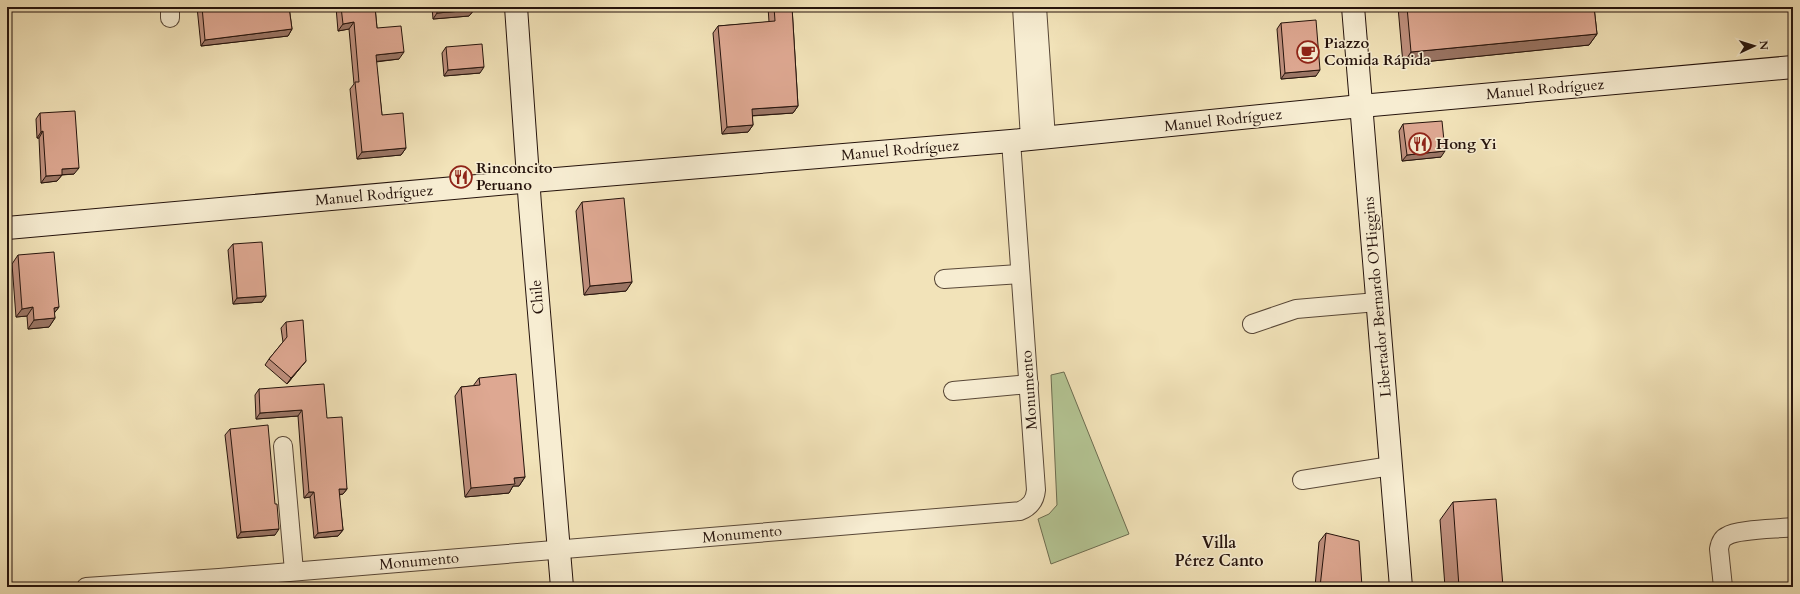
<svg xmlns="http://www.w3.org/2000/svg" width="1800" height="594" font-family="Cardo,serif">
  <rect width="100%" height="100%" fill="#f2e3b9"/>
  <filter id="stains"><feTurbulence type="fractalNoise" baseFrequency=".005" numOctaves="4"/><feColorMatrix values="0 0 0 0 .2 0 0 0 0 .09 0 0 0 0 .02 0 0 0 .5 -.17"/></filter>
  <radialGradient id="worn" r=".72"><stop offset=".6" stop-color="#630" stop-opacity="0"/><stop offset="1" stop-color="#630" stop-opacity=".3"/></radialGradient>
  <path fill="#b4c594" stroke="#6c6c50" d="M1064 372 1129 534 1051 564 1038 519 1049 514 1057 505 1051 375Z"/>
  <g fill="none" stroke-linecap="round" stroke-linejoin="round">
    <g stroke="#584737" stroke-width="20">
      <g id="street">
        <path d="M170 7V18"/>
        <path d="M1022 7 1030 139"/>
        <path d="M1037 7 1046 138"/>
        <path d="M944 279 1020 274"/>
        <path d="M1252 324 1296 309 1377 302"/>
        <path d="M953 391 1029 384"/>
        <path d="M283 446 294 571"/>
        <path d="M1302 480 1391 466"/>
        <path d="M86 587 219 578 1020 511C1030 507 1035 501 1036 490L1011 141"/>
        <path d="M1723 587 1719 549C1720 543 1722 538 1727 536 1737 529 1779 529 1793 527"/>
      </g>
    </g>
    <g stroke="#25130c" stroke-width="24">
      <g id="secondary">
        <path d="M516 7 530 205 562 587"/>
        <path d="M1353 7 1401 587"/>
        <path d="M7 228 544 180 1011 141 1361 106 1793 67"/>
      </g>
    </g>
    <use href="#street" stroke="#f7edd2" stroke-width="18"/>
    <use href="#secondary" stroke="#f7edd2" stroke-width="22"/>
  </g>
  <g fill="#bf907e" stroke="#25130c">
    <path d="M197 7H289L292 29 288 36 201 46Z"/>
    <path d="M336 7H375L377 28 399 59 376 62 382 115 406 148 401 155 357 159 350 89 354 84 349 29 338 31Z"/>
    <path d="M432 7H473L474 10 469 16 433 19Z"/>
    <path d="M768 7H792L798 106 793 113 752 116 753 125 748 132 722 134 713 33 718 26 769 22Z"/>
    <path d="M1398 7H1594L1597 34 1589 45 1403 64Z"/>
    <path d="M1281 23 1316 76 1281 79 1277 29Z"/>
    <path d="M446 47 480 73 444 76 442 53Z"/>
    <path d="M40 113 74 174 62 175 57 181 41 183 39 138H37L36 119Z"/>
    <path d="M1403 124 1441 157 1402 161 1399 131Z"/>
    <path d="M582 202 632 282 626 291 584 295 576 211Z"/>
    <path d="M233 244 266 296 262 302 233 304 228 250Z"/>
    <path d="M18 255 59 307 54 313 55 318 49 327 28 329 27 316 16 317 12 264Z"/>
    <path d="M286 322 306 361 301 367 287 384 265 365 269 359 283 342 281 328Z"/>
    <path d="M479 378 525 477 519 486H513L509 493 465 497 455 396 461 387 473 386Z"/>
    <path d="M259 389 327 418 347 489 343 494 339 495 343 530 338 536 314 538 310 497 304 498 298 416 256 419 255 395Z"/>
    <path d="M230 429 275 535 237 538 225 435Z"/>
    <path d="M1453 502 1503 587H1445L1440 520Z"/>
    <path d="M1326 533 1362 587H1315L1319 542Z"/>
  </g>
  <g fill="#9b7666" stroke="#25130c">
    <path d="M474 10 469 16 433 19 437 13Z"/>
    <path d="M354 22 349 29 338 31 343 24Z"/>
    <path d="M292 29 288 36 201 46 205 40Z"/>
    <path d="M1597 34 1589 45 1403 64 1411 52Z"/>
    <path d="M404 52 399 59 371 62 376 55Z"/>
    <path d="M484 67 480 73 444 76 448 70Z"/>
    <path d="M1320 70 1316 76 1281 79 1285 73Z"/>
    <path d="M798 106 793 113 747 116 752 109Z"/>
    <path d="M753 125 748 132 722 134 727 127Z"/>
    <path d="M43 131 39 138H37L41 132Z"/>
    <path d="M406 148 401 155 357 159 362 152Z"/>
    <path d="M1445 151 1441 157 1402 161 1407 155Z"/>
    <path d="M79 168 74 174 57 175 62 169Z"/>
    <path d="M62 175 57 181 41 183 46 176Z"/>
    <path d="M632 282 626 291 584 295 590 286Z"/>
    <path d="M266 296 262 302 233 304 237 298Z"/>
    <path d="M33 307 27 316 16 317 22 309Z"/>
    <path d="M59 307 52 316 54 308Z"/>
    <path d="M55 318 49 327 28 329 34 320Z"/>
    <path d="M306 361 301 367 287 384 291 378Z"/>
    <path d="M302 410 298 416 256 419 260 413Z"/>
    <path d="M525 477 519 486H513L509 493 465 497 471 488 514 478Z"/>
    <path d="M339 489H347L343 494 335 495Z"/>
    <path d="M309 492H314L310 497 304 498Z"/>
    <path d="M279 529 275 535 237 538 241 532Z"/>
    <path d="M343 530 338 536 314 538 318 533Z"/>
  </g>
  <g fill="#dea892" stroke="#25130c">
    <path d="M202 7H289L292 29 205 40Z"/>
    <path d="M341 7H375L377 28 401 26 404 52 376 55 382 115 403 113 406 148 362 152 355 82H359L354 22 343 24Z"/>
    <path d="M437 7H473L474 10 437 13Z"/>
    <path d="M774 7H792L798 106 752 109 753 125 727 127 718 26 775 21Z"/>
    <path d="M1407 7H1594L1597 34 1411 52Z"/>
    <path d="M1316 20 1320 70 1285 73 1281 23Z"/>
    <path d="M482 44 484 67 448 70 446 47Z"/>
    <path d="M75 111 79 168 62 169V175L46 176 43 131 41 132 40 113Z"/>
    <path d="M1442 121 1445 151 1407 155 1403 124Z"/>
    <path d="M624 198 632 282 590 286 582 202Z"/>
    <path d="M262 242 266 296 237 298 233 244Z"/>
    <path d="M54 252 59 307 54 308 55 318 34 320 33 307 22 309 18 255Z"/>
    <path d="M303 320 306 361 291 378 269 359 287 337 286 322Z"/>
    <path d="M516 374 525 477 514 478 515 484 471 488 461 387 480 385 479 378Z"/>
    <path d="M324 384 327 418 342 417 347 489H339L343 530 318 533 314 492H309L302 410 260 413 259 389Z"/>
    <path d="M268 425 275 504H277L279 529 241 532 230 429Z"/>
    <path d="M1496 499 1503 587H1459L1453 502Z"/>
    <path d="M1326 533 1359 541 1362 587H1320Z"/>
  </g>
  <defs>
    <g id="cafe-ring" transform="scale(1.15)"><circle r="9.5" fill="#f7edd2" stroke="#8f2418" stroke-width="1.5"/><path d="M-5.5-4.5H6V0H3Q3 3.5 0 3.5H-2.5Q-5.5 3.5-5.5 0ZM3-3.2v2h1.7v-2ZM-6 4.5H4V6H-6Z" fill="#8f2418"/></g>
    <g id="restaurant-ring" transform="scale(1.15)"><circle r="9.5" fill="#f7edd2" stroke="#8f2418" stroke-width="1.5"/><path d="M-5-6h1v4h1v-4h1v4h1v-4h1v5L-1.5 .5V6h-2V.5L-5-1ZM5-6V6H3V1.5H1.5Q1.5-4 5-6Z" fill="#8f2418"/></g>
  </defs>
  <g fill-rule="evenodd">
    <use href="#cafe-ring" x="1308" y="52"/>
    <use href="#restaurant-ring" x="1420" y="144"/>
    <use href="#restaurant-ring" x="461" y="177"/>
  </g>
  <g text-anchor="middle" stroke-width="3" stroke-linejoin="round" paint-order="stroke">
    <g font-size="15" font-weight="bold" fill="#25130c" stroke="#f7edd2" text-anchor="start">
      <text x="1324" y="48">Piazzo<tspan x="1324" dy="17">Comida Rápida</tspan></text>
      <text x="1436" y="149">Hong Yi</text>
      <text x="476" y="173">Rinconcito<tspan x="476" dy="17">Peruano</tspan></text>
    </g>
    <g font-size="15" fill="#25130c" stroke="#f7edd2">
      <text transform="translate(1545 89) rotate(-5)" y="5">Manuel Rodríguez</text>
      <text transform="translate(1223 120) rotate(-6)" y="5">Manuel Rodríguez</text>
      <text transform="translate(900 150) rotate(-5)" y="5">Manuel Rodríguez</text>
      <text transform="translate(374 195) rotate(-5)" y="5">Manuel Rodríguez</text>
      <text transform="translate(537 297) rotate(-95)" y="5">Chile</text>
      <text transform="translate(1377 297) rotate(-95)" y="5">Libertador Bernardo O'Higgins</text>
      <text transform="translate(1029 390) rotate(-94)" y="5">Monumento</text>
      <text transform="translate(742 534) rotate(-5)" y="5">Monumento</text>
      <text transform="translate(419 561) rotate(-5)" y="5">Monumento</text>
    </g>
    <g font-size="16" font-weight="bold" fill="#25130c" stroke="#f7edd2">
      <text x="1219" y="548">Villa<tspan x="1219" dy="18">Pérez Canto</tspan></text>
    </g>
  </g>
  <rect width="1800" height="594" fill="none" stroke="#f2e3b9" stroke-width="24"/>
  <rect x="8" y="8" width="1784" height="578" fill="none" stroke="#25130c" stroke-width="2"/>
  <rect x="12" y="12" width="1776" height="570" fill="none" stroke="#25130c"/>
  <g transform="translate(1754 46) rotate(86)" stroke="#f7edd2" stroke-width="3" paint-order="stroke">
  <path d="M0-3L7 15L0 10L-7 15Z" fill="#25130c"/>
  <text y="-6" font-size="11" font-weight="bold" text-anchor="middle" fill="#25130c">N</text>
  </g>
  <rect width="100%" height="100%" filter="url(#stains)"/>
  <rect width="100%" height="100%" fill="url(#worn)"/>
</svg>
